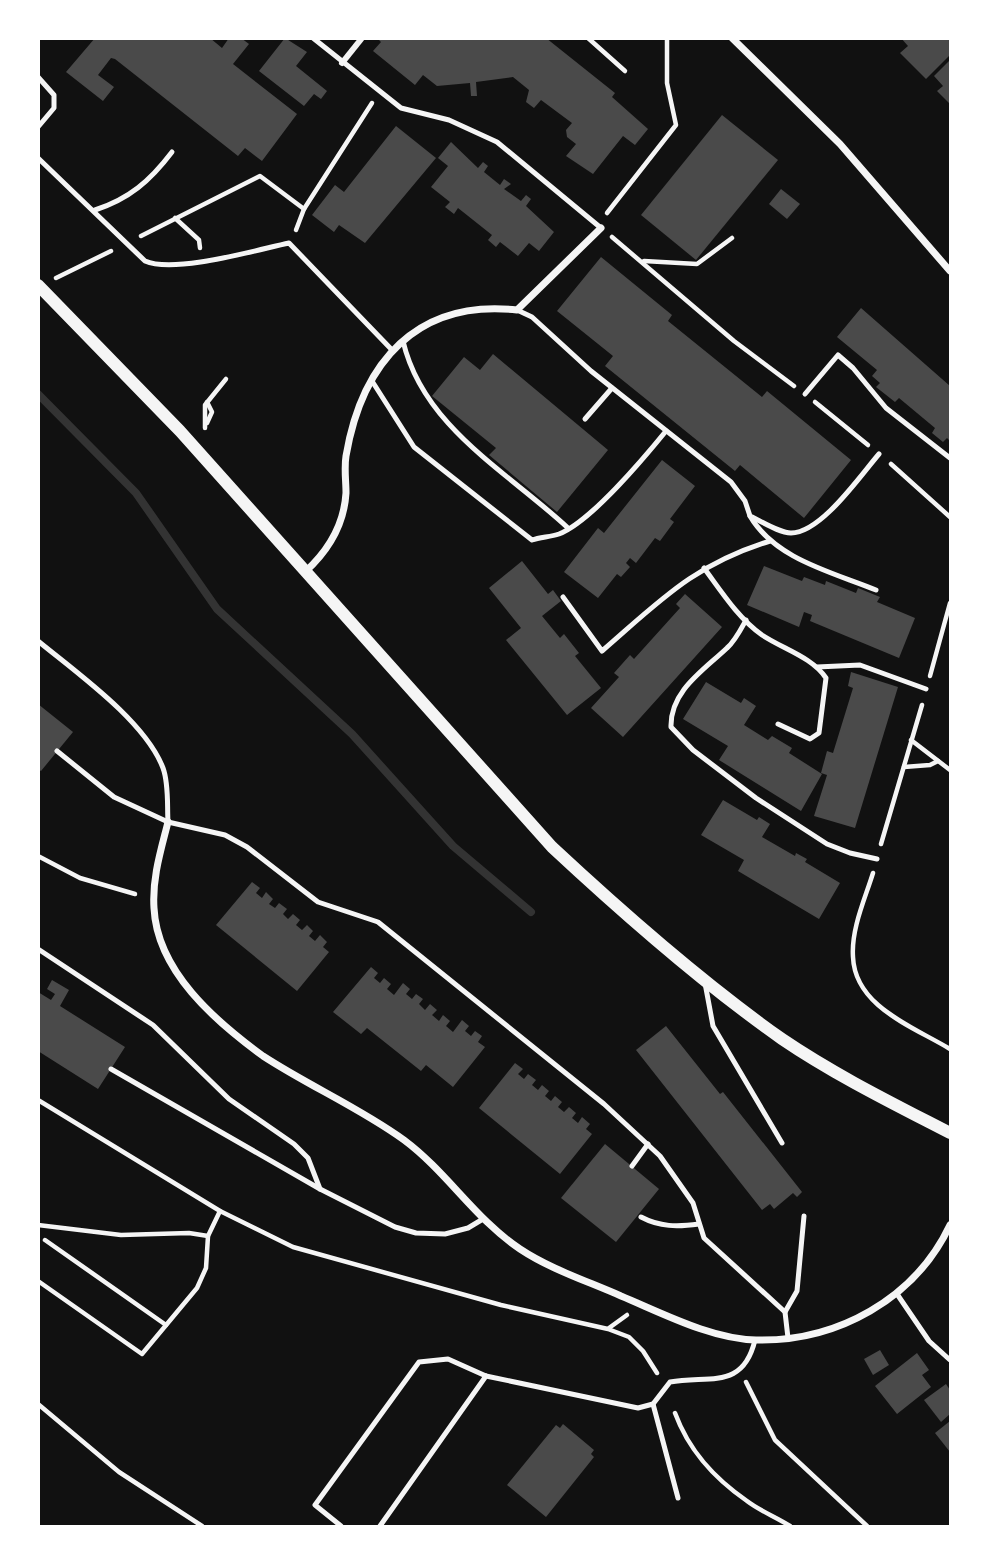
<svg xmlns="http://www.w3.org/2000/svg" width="989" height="1565" font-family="Ubuntu,sans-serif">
  <rect width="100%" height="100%" fill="#111"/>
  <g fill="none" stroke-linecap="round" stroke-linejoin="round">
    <path stroke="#333" stroke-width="8" d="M38 394 136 493 217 609 352 734 453 846 531 912"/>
  </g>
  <g fill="#4a4a4a">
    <path d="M95 38H210L222 48 229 38H241L249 44 233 64 297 114 262 161 245 148 238 156 115 59 111 58 98 75 114 87 103 101 66 72Z"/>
    <path d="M285 38 307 52 296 66 327 91 321 99 314 94 304 106 259 71Z"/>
    <path d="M377 38H546L615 93 612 97 648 129 635 145 623 136 593 174 566 156 576 144 567 137 566 130 572 123 541 100 534 108 526 102 529 90 513 77 476 82 477 96H471L470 83 437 86 423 75 415 85 373 51 381 42Z"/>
    <path d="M901 38H950V55L926 79 900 53 908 46Z"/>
    <path d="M950 60V104L937 91 943 86 934 76Z"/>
    <path d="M722 115 778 160 696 260 641 215Z"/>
    <path d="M396 126 436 158 365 243 339 225 334 232 312 215 335 185 344 192Z"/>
    <path d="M451 142 478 168 483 162 488 166 484 172 500 185 504 179 511 184 504 189 521 201 526 195 531 199 526 206 554 232 539 251 529 243 518 256 500 242 496 247 488 240 492 235 458 208 454 214 445 207 450 202 431 187 448 166 438 158Z"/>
    <path d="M781 189 800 204 787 219 769 204Z"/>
    <path d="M601 257 672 315 668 321 762 397 767 391 851 460 804 518 740 465 735 471 605 366 613 356 557 311Z"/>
    <path d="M861 308 950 386V441L947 438 943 442 932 433 935 428 899 398 895 402 876 387 880 383 872 376 877 370 837 337Z"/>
    <path d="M493 354 608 450 557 512 489 455 496 448 432 396 464 357 480 370Z"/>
    <path d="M662 460 695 486 670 519 674 522 660 541 655 538 636 563 630 558 626 563 630 567 621 577 617 574 598 598 564 572 598 528 604 533Z"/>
    <path d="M522 561 548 594 553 590 561 601 542 616 560 638 564 634 579 653 575 656 601 688 567 715 506 640 521 628 489 588Z"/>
    <path d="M764 566 802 581 804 577 825 585 826 581 856 593 858 588 880 597 877 602 915 618 899 658 810 621 812 615 804 612 799 627 747 605Z"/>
    <path d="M685 594 722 627 623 737 591 708 619 677 614 673 630 655 634 659 680 608 676 604Z"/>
    <path d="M851 672 898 687 855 828 814 816 827 775 821 773 827 751 833 753 853 688 848 686Z"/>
    <path d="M706 682 741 703 744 698 756 706 744 725 768 740 772 736 792 748 789 753 822 774 801 811 719 760 728 746 683 719Z"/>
    <path d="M38 704 73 732 41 771 38 769Z"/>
    <path d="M723 800 757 820 759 817 770 824 762 837 795 856 796 853 807 859 805 862 840 883 819 919 738 871 744 860 701 835Z"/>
    <path d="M252 882 260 888 256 893 262 898 266 892 273 899 269 904 275 908 279 903 287 909 283 914 288 919 293 914 300 920 296 925 302 930 307 925 313 931 309 936 315 941 320 935 327 942 323 947 329 952 297 991 216 925Z"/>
    <path d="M371 967 378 973 374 978 380 983 384 978 391 984 387 989 394 995 403 983 410 989 406 994 412 999 416 994 423 999 419 1004 425 1010 430 1004 437 1010 432 1015 439 1021 443 1015 450 1021 446 1026 453 1032 462 1020 469 1026 465 1031 471 1036 475 1031 482 1036 478 1042 485 1047 453 1087 426 1065 421 1071 367 1028 361 1034 333 1012Z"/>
    <path d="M52 980 69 990 60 1006 125 1047 98 1089 38 1051V992L51 1000 55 994 47 989Z"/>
    <path d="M666 1026 720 1094 723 1092 802 1192 797 1197 793 1193 774 1209 770 1204 762 1210 636 1050Z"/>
    <path d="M515 1063 523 1069 518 1074 524 1079 528 1074 536 1080 532 1085 538 1090 542 1085 549 1091 545 1096 551 1101 555 1096 562 1102 558 1107 564 1112 569 1107 576 1113 572 1118 578 1123 582 1117 590 1124 586 1129 592 1134 560 1174 479 1108Z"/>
    <path d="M605 1144 659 1189 616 1242 561 1198Z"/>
    <path d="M880 1350 889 1365 873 1375 864 1359Z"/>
    <path d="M917 1353 929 1370 922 1375 931 1387 897 1414 875 1386Z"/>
    <path d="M946 1384 950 1390V1414L941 1422 924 1400Z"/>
    <path d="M950 1421V1452L935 1433Z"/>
    <path d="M563 1424 594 1450 591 1454 594 1457 546 1517 507 1485 556 1425 560 1428Z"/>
  </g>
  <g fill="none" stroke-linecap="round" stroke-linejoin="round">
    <g stroke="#f5f5f5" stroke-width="4.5">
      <path d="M588 38 625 71"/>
      <path d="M607 213 676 125 667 83V38"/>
      <path d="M175 218 199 240 200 248"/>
      <path d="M296 230 304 209 372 103"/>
      <path d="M141 236 260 176 304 209"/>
      <path d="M612 237 734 341 794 386"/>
      <path d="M644 261 697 264 732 238"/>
      <path d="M56 278 111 251"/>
      <path d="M815 402 868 445"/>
      <path d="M207 423 212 412 207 402"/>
      <path d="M205 428V405L226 379"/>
      <path d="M891 464 950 517"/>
      <path d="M930 676 950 603"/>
      <path d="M911 740 950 770"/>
      <path d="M904 767 930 765 938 761"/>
      <path d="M881 844 922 705"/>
      <path d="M38 856 80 878 135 894"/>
      <path d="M873 873C865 899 851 929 853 957 855 1007 914 1027 950 1049"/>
      <path d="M38 1100 220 1211 293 1247 501 1305 608 1329 629 1337 643 1351 657 1373"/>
      <path d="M38 1225 121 1235 189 1233 208 1236"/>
      <path d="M45 1240 166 1325"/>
      <path d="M38 1281 142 1354 197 1288 206 1268 208 1236 220 1211"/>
      <path d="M609 1328 627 1315"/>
      <path d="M746 1382 775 1440 867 1526"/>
      <path d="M38 1404 119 1472 202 1526"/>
      <path d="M675 1413C689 1451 714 1478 747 1501 760 1511 776 1517 790 1526"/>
    </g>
    <g stroke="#f5f5f5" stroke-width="5">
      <path d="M313 38 401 108 449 120 497 142 601 228"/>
      <path d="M38 77 54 95V108L38 127"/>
      <path d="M38 158 145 261C174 274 256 250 289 243L393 351"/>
      <path d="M95 210C129 199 150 181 172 152"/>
      <path d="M517 310 532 317 591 371 731 482 745 501 750 516C761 521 779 533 791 533 821 533 860 476 879 454"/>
      <path d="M403 341C423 427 508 472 568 528"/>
      <path d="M372 381 414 447 532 540C540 537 550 537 559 534 590 522 644 458 666 431"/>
      <path d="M805 394 838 355 853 368 886 408 950 458"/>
      <path d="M585 419 612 388"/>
      <path d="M750 516C775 559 832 572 876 590"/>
      <path d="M704 568C721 591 738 618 762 635 783 649 812 657 826 678L819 733 810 739 778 724"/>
      <path d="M563 597 602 651C661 600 693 565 770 541"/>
      <path d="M746 620C741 629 735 641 727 648 704 670 670 691 671 727L693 750 756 798 827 844 850 853 877 859"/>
      <path d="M38 641C77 673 145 721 163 768 169 784 167 806 168 822"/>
      <path d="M817 667 860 665 926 689"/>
      <path d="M57 751 114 797 168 822 225 835 247 847 318 902 378 922 604 1104 660 1156 693 1203 704 1238 785 1312"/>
      <path d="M38 949 153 1025 229 1099 294 1144 308 1158 320 1189"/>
      <path d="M705 983 713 1026 782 1143"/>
      <path d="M111 1069 320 1189 395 1227 416 1233 445 1234 468 1228 483 1219"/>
      <path d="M632 1166 648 1144"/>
      <path d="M641 1217C660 1227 677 1227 699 1224"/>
      <path d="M897 1294 929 1341 950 1360"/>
      <path d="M788 1338 785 1312 797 1291 804 1216"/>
      <path d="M653 1404 678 1498"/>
      <path d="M341 1526 315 1505 419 1362 448 1359 486 1376 638 1408 653 1404 670 1382C710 1375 743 1390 755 1340"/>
      <path d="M380 1526 486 1376"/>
    </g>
    <path stroke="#f5f5f5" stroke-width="6" d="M342 63 362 38"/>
    <g stroke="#f5f5f5" stroke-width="7">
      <path d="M732 38 840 144 950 271"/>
      <path d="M305 572C328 551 344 526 346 493 346 481 344 468 346 456 362 362 417 299 517 310L601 228"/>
      <path d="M168 822C161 850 152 878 154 908 157 971 215 1021 263 1056 309 1086 360 1108 404 1140 447 1172 475 1219 520 1249 550 1269 587 1281 621 1296 662 1313 711 1339 756 1340 837 1342 915 1299 950 1225"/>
    </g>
    <path stroke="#f5f5f5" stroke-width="12" d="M38 285 180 431 552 847C625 915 701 982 782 1039 835 1075 894 1104 950 1133"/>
  </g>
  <rect width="989" height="1565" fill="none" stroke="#ffffff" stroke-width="80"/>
</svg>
